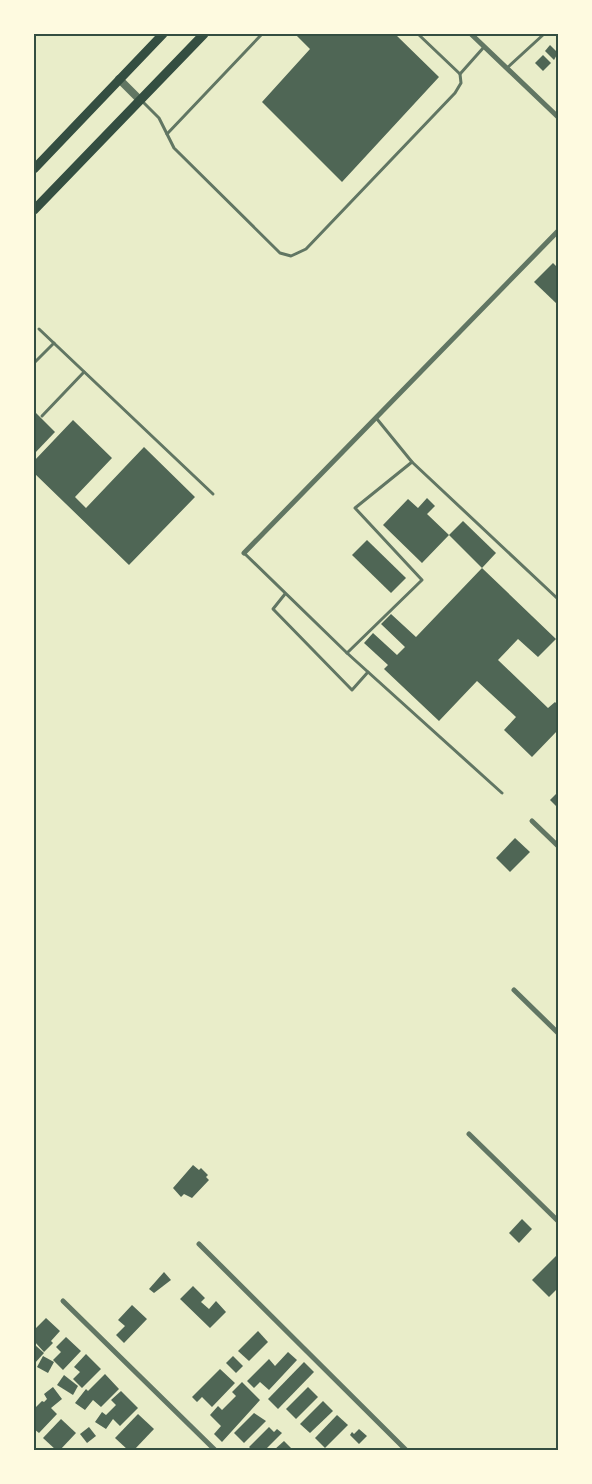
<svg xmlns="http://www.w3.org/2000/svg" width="592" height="1484" font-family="Ubuntu,sans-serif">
  <rect width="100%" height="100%" fill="#e9edc9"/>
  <g fill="#4f6655">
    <path d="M295 34H395L439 77 342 182 262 102 310 49Z"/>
    <path d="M550 45 558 53 554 60 545 51Z"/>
    <path d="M543 55 551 63 543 71 535 63Z"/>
    <path d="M553 263 558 268V305L534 282Z"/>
    <path d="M34 411 55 432 34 454Z"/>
    <path d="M73 420 112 458 75 497 86 508 144 447 195 497 129 565 34 473V461Z"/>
    <path d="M427 498 435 506 427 514 449 535 422 563 383 525 408 499 418 508Z"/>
    <path d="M463 521 496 553 482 568 449 535Z"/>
    <path d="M367 540 406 578 391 593 352 555Z"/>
    <path d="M482 568 556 639 538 657 518 639 498 660 548 708 555 702 558 705V730L532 757 504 730 516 717 477 681 439 721 384 669 388 665 364 643 373 633 397 655 405 647 381 624 391 614 416 637Z"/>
    <path d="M558 792V808L550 800Z"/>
    <path d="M515 838 530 852 510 872 496 858Z"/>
    <path d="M193 1165 199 1170 201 1168 208 1175 206 1177 209 1180 192 1198 184 1194 181 1197 173 1188Z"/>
    <path d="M522 1219 532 1229 519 1243 509 1233Z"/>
    <path d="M556 1256 558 1258V1288L549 1297 532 1280Z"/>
    <path d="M164 1272 171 1280 154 1293 149 1289Z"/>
    <path d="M193 1286 205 1298 201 1302 209 1309 216 1301 226 1312 210 1328 180 1299Z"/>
    <path d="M132 1305 147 1319 124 1343 116 1335 125 1326 118 1320Z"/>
    <path d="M46 1318 60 1331 51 1341 53 1343 44 1352 34 1341V1330Z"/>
    <path d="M258 1331 268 1342 249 1361 238 1351Z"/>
    <path d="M66 1337 81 1351 63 1370 53 1360 61 1352 56 1347Z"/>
    <path d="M35 1345 44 1353 34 1364V1346Z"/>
    <path d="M288 1352 297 1360 269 1390 260 1382 254 1388 247 1381 269 1359 275 1366Z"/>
    <path d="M86 1354 101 1369 82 1388 73 1379 80 1372 74 1367Z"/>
    <path d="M43 1356 54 1362 48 1373 37 1367Z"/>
    <path d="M233 1356 243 1366 236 1373 226 1363Z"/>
    <path d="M304 1362 314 1372 278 1409 268 1399Z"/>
    <path d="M220 1369 235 1383 212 1407 202 1397 197 1402 192 1397Z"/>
    <path d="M105 1374 119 1389 101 1407 93 1400 85 1410 75 1403 86 1389 88 1391Z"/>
    <path d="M64 1375 78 1386 73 1395 57 1385Z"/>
    <path d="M242 1382 260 1400 222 1442 214 1434 221 1426 210 1415 218 1406 222 1410 236 1396 232 1392Z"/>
    <path d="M53 1387 62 1399 51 1408 57 1414 39 1433 34 1429V1409L42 1401 44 1402 47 1399 44 1394Z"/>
    <path d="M308 1387 318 1397 296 1419 286 1409Z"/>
    <path d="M121 1391 138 1408 120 1426 113 1419 106 1429 95 1422 102 1412 106 1415 116 1405 111 1400Z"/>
    <path d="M323 1401 333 1411 310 1433 300 1424Z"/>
    <path d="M254 1413 266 1421 244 1443 234 1433Z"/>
    <path d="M138 1414 154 1429 134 1450H128L115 1438Z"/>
    <path d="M337 1415 348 1425 325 1448 315 1438Z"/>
    <path d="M61 1419 76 1433 60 1450H56L43 1438Z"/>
    <path d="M89 1427 96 1436 87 1443 80 1434Z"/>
    <path d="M269 1427 274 1432 277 1429 282 1433 265 1450H252L249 1447Z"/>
    <path d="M359 1429 367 1436 359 1444 350 1435 352 1432 354 1434Z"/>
    <path d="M284 1441 293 1450H274Z"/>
  </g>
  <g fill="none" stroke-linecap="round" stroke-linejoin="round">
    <g stroke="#617663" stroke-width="3">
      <path d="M418 34 460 74"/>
      <path d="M507 68 544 34"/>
      <path d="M142 101 159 118 174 148 280 253 291 256 306 249 455 93 461 83 460 74 484 47"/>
      <path d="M167 134 262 34"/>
      <path d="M39 329 213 494"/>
      <path d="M34 363 54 343"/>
      <path d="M42 416 84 372"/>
      <path d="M377 419 412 462 558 599"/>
      <path d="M244 553 347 653 502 793"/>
      <path d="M285 594 273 609 352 690 368 672"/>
      <path d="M347 653 422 580 355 508 412 462"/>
    </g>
    <g stroke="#617663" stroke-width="5">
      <path d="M471 34 558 117"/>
      <path d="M244 553 558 231"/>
      <path d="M532 821 558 846"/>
      <path d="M514 990 558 1033"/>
      <path d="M469 1134 558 1221"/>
      <path d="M199 1244 406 1450"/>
      <path d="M63 1301 215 1450"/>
    </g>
    <path stroke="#617663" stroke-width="8" d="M119 79 140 100"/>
    <g stroke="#344e41" stroke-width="9">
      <path d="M34 169 163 34"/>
      <path d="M34 210 204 34"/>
    </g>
  </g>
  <rect width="592" height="1484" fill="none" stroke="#fefae0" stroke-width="70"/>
  <rect x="35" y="35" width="522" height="1414" fill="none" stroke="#344e41" stroke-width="2"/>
</svg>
